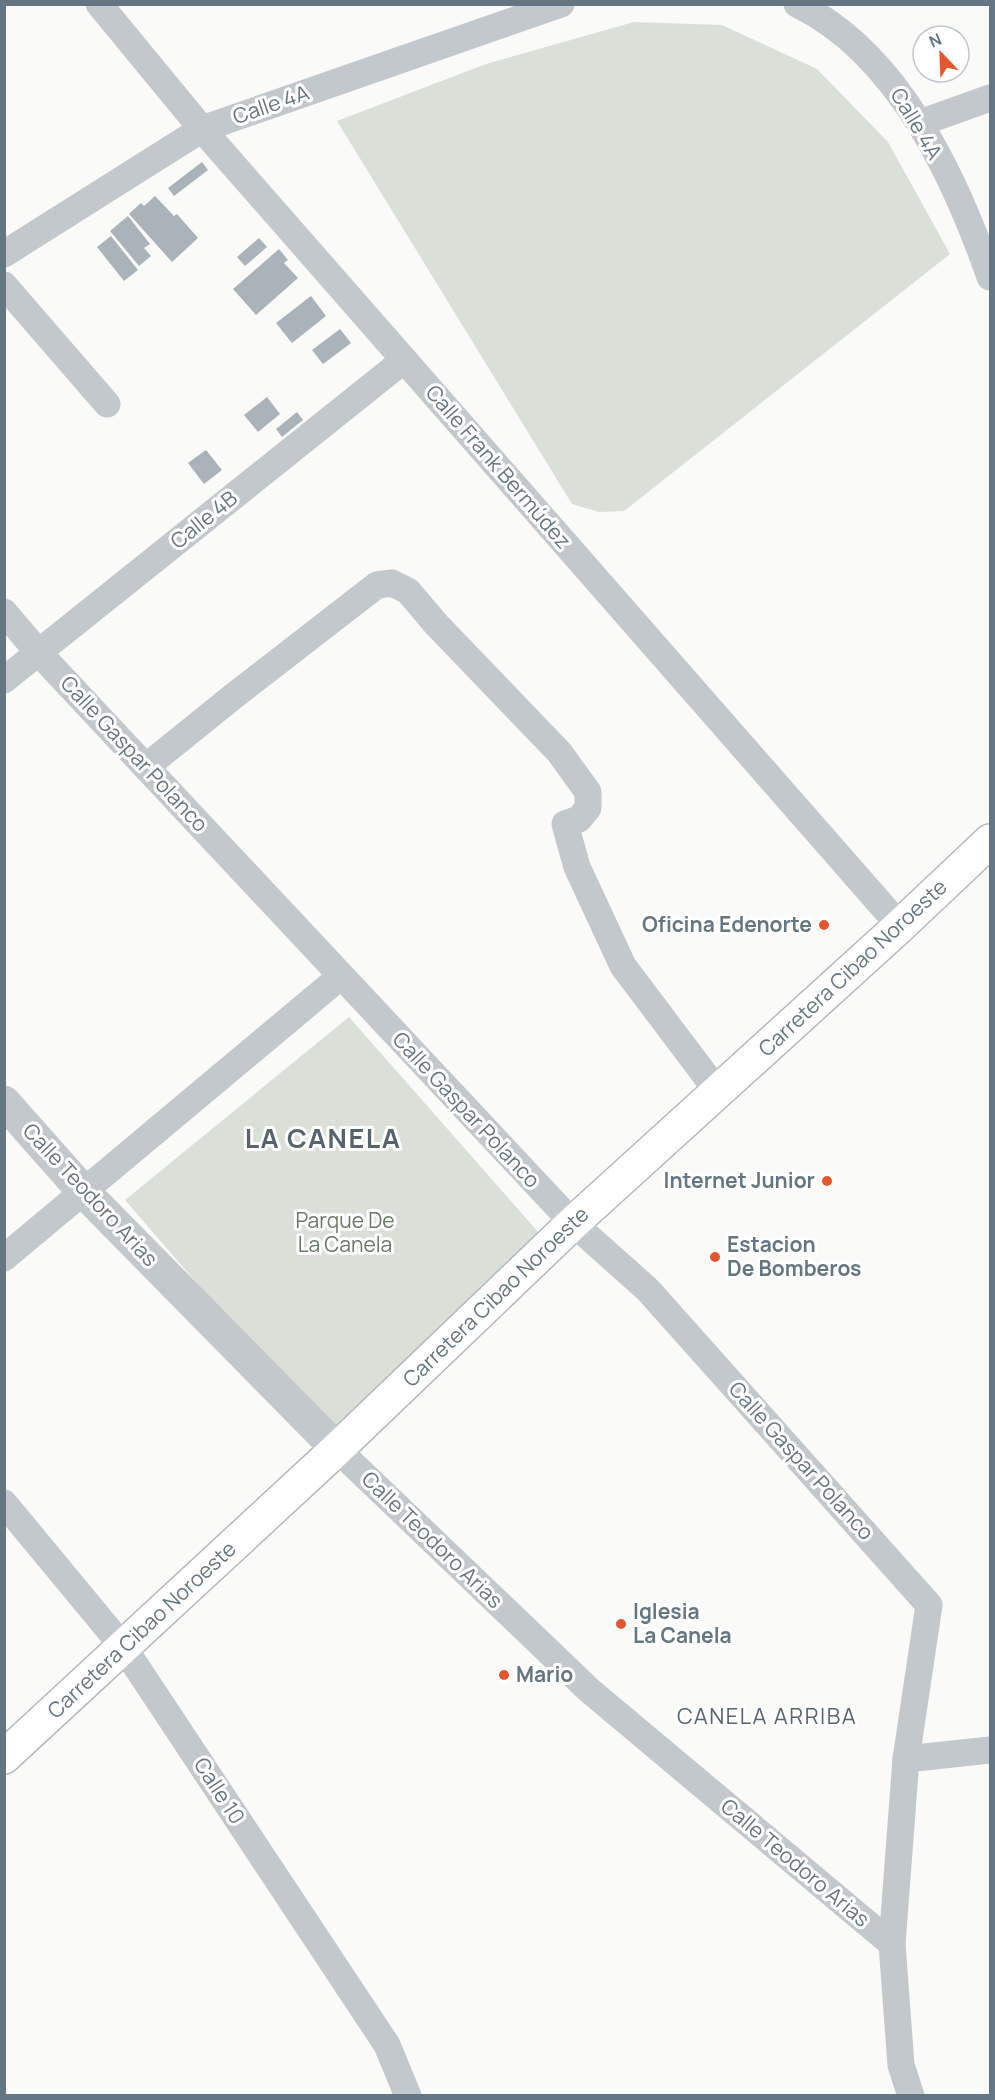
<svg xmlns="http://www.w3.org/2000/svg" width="995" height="2100" font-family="Manrope,sans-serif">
  <rect width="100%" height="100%" fill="#fafaf8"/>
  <g fill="#dadfd7">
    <path d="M634 22 722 25 817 69 888 142 950 254 624 511 599 512 572 504 337 121 486 64Z"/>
    <path d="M349 1017 547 1242 335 1443 125 1200Z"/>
  </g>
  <g fill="#aab3b9">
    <path d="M202 162 208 170 174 196 168 188Z"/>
    <path d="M155 196 174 216 177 214 198 238 172 262 129 214 141 203 144 206Z"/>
    <path d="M128 216 150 244 144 248 151 256 139 266 110 231Z"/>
    <path d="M111 236 138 270 124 281 97 247Z"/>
    <path d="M259 238 267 247 245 266 237 257Z"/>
    <path d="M279 249 288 260 284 263 298 278 256 315 233 289Z"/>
    <path d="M311 296 326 316 292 343 276 323Z"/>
    <path d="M340 329 351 343 323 364 312 350Z"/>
    <path d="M267 397 280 414 258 432 244 415Z"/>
    <path d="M297 412 303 420 282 437 276 429Z"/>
    <path d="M206 450 222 470 204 484 188 463Z"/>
  </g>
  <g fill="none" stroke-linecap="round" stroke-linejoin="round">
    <g stroke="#b3babf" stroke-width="36">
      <path id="secondary" d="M4 1757 337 1449 573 1223 900 926 990 841"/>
    </g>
    <g stroke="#c3c8cc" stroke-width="27">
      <path d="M99 4 202 129 900 926"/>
      <path d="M797 4C898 53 955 177 990 277"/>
      <path d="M920 123 990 98"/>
      <path d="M4 254 202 129 561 4"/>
      <path d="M4 285 107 404"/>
      <path d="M4 612 38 652 573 1223 648 1290 929 1605 906 1759 892 1944 901 2065 911 2096"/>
      <path d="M4 680 404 360"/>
      <path d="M147 766 235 695 377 585 392 583 408 591 436 624 559 752 588 792V808L579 819 565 824 577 867 623 966 718 1092"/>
      <path d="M4 1258 341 976"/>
      <path d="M337 1449 589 1690 892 1944"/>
      <path d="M4 1503 124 1648 387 2045 408 2096"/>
      <path d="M906 1759 990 1750"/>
    </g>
    <path stroke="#c3c8cc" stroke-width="33" d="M4 1102 83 1191 337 1449"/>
    <use href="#secondary" stroke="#fff" stroke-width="33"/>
  </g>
  <g fill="#e4572e" stroke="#fff" stroke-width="2">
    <circle cx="824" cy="925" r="6"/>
    <circle cx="827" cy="1181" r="6"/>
    <circle cx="715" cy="1257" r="6"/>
    <circle cx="621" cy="1624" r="6"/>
    <circle cx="504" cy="1675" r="6"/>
  </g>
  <g text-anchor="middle" stroke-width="6" stroke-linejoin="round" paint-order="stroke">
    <g font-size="21" fill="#657683" stroke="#fff">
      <text transform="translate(271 105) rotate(-19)" y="7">Calle 4A</text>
      <text transform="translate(916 124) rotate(59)" y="7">Calle 4A</text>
      <text transform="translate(498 467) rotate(49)" y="7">Calle Frank Bermúdez</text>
      <text transform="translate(204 520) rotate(-39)" y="7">Calle 4B</text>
      <text transform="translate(134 754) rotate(47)" y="7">Calle Gaspar Polanco</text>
      <text transform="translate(853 968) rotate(-43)" y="7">Carretera Cibao Noroeste</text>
      <text transform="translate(466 1110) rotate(47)" y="7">Calle Gaspar Polanco</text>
      <text transform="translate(90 1195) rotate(47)" y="7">Calle Teodoro Arias</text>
      <text transform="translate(496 1297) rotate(-44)" y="7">Carretera Cibao Noroeste</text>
      <text transform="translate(801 1461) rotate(48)" y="7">Calle Gaspar Polanco</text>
      <text transform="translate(432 1540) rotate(44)" y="7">Calle Teodoro Arias</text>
      <text transform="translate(142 1630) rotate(-43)" y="7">Carretera Cibao Noroeste</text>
      <text transform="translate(219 1791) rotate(57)" y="7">Calle 10</text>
      <text transform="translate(795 1863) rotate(40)" y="7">Calle Teodoro Arias</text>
    </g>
    <g font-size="21" font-weight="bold" fill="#657683" stroke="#fff" text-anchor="start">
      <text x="812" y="932" text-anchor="end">Oficina Edenorte</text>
      <text x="815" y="1188" text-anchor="end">Internet Junior</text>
      <text x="727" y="1252">Estacion<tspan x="727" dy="24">De Bomberos</tspan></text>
      <text x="633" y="1619">Iglesia<tspan x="633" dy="24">La Canela</tspan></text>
      <text x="516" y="1682">Mario</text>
    </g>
    <g font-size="21" fill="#687a64" stroke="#fff">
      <text x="345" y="1228">Parque De<tspan x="345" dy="24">La Canela</tspan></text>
    </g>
    <g font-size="22" letter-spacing="1.5" fill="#57646e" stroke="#fff">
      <text x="767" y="1724">CANELA ARRIBA</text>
    </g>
    <g font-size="27" font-weight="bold" letter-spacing="1.5" fill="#57646e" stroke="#fff">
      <text x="323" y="1148">LA CANELA</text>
    </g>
  </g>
  <rect width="995" height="2100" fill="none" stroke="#657683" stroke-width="12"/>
  <g transform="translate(941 54) rotate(337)"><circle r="28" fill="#ffffff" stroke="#c1c8cd" stroke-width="1.5"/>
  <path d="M0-4.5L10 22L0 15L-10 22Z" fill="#e4572e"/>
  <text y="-9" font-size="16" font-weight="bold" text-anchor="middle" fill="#657683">N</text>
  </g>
</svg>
